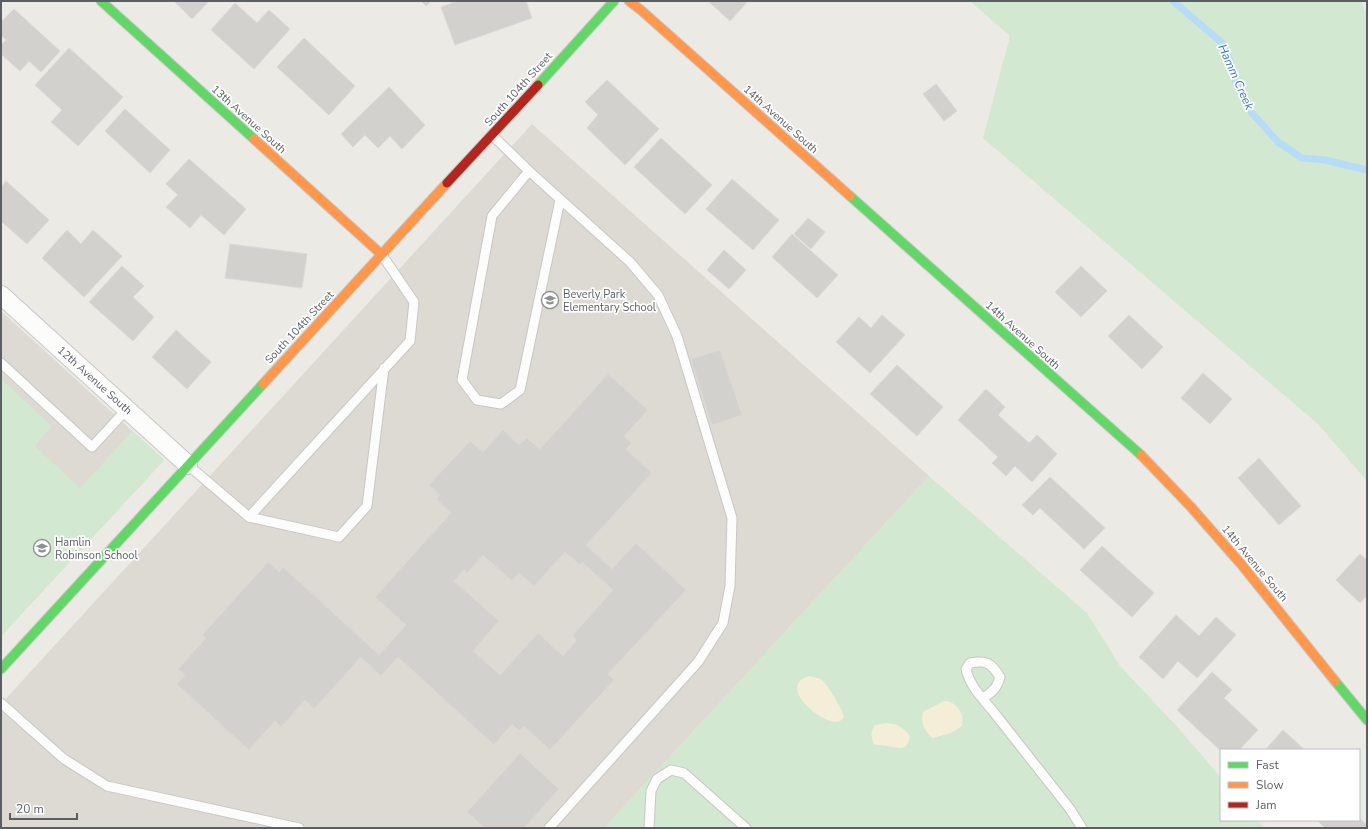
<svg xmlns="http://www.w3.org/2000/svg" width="1368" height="829" font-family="'Nunito Sans',sans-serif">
  <rect width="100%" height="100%" fill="#ebeae5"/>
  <g fill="#dcdad3">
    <path d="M532 124 929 476 604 828H1V704Z"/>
    <path d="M1 311 164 460 1 636Z"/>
  </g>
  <g fill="#d2e8d0">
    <path d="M970 1H1361L1367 15V481L1318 424 983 138 1010 36Z"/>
    <path d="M1 379 52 426 35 446 80 488 132 431 164 460 1 636Z"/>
    <path d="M929 476 1087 613 1120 666 1181 731 1221 778V820H1257L1264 828H604Z"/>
  </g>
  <g fill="#f4eed9">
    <path d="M809 676C814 677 820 678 824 682 829 687 843 710 844 717 842 720 839 722 836 722 819 722 777 686 809 676Z"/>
    <path d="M944 701C956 700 965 715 962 726L951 733 933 738C925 732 920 723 923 712Z"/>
    <path d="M887 723C898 724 904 728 910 736 907 752 900 748 887 746 882 745 879 746 874 744 871 737 870 732 875 725Z"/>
  </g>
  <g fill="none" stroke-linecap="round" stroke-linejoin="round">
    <path stroke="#b7dcf7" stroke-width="7" d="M1173 1 1221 42 1229 58 1235 80 1251 112 1278 142 1302 158 1325 160 1367 170"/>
  </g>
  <g fill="#d2d1ce" stroke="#dad9d4" fill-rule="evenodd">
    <path d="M174 1H209L192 19Z"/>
    <path d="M421 1H431L426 6Z"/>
    <path d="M458 1H526L532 18 455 45 441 7Z"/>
    <path d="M708 1H748L730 21Z"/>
    <path d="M235 3 257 23 269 10 290 29 254 69 211 30Z"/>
    <path d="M14 9 60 51 41 72 29 61 20 71 1 54V45L6 40 1 35V22Z"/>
    <path d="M304 38 355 86 329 115 277 67Z"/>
    <path d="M69 48 123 97 78 146 51 122 62 110 35 85Z"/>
    <path d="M607 80 659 129 625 165 587 128 598 115 585 102Z"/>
    <path d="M936 84 957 111 944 121 923 94Z"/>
    <path d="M389 87 425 125 402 149 390 136 378 148 365 135 353 147 341 134Z"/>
    <path d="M125 109 170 150 150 173 105 131Z"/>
    <path d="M661 138 712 185 685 214 634 167Z"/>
    <path d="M189 159 246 209 224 235 201 215 190 228 166 207 178 195 166 184Z"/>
    <path d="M732 179 779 220 753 250 706 209Z"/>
    <path d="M6 181 49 220 27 244 1 221V187Z"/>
    <path d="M808 218 825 232 811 249 794 234Z"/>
    <path d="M67 230 81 244 93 230 122 256 84 297 42 258Z"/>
    <path d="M792 234 838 275 817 298 772 257Z"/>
    <path d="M230 244 307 254 302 288 225 278Z"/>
    <path d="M724 250 746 270 729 289 707 270Z"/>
    <path d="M122 266 144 286 133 297 154 317 133 341 89 302Z"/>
    <path d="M1081 266 1107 291 1081 317 1055 292Z"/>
    <path d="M882 315 905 335 870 373 836 342 859 317 871 328Z"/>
    <path d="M1129 315 1163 347 1142 369 1108 336Z"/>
    <path d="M176 330 211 362 187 389 152 357Z"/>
    <path d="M720 350 742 415 712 425 691 359Z"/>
    <path d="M897 365 943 407 917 436 870 394Z"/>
    <path d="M1203 373 1232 399 1210 424 1181 398Z"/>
    <path d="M608 374 648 410 624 436 632 443 626 449 652 473 586 545 612 569 636 543 686 590 608 674 614 680 550 750 524 726 519 731 512 724 494 745 398 657 381 676 361 657 314 709 305 700 281 727 275 721 249 750 177 684 185 675 178 669 206 638 202 635 268 562 279 572 283 567 379 655 406 625 375 597 451 513 436 499 440 495 429 485 470 441 483 452 503 430 519 445 527 438 540 449ZM565 552 580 565 582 562 613 590 572 636 577 640 563 656 538 633 500 675 473 651 499 621 454 581 464 570 467 573 483 555 512 581 519 573 534 586Z"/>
    <path d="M986 389 1005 407 998 415 1029 443 1037 435 1057 454 1032 482 1015 466 1006 476 992 463 998 457 958 420Z"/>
    <path d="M1259 458 1301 506 1279 525 1238 478Z"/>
    <path d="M1050 477 1105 528 1084 549 1040 508 1033 515 1022 505Z"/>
    <path d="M1102 546 1154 593 1132 617 1080 570Z"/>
    <path d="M1360 554 1367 560V595L1360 603 1336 580Z"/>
    <path d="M1176 615 1199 636 1216 617 1236 635 1197 678 1178 661 1163 679 1139 657Z"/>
    <path d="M1212 672 1232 690 1224 698 1258 730 1239 750 1221 751 1177 710Z"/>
    <path d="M1283 730 1305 750H1265Z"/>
    <path d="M520 753 559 789 524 828H485L467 812Z"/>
    <path d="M1359 818 1367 825V828H1325L1317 820H1359Z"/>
  </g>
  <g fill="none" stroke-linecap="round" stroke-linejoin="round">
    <g stroke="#c7c7c6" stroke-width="11">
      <g id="lane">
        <path d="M492 135 529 171 630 262 658 295 677 336 732 518 730 586 723 623 698 662 549 828"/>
        <path d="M529 171 492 216 462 380 477 400 501 404 520 390 560 200"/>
        <path d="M1 363 92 447 127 409"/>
        <path d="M188 465 249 517 410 341 414 302 382 255"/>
        <path d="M249 517 339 537 367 506 384 368"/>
        <path d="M982 698C992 693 997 688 1000 677 991 663 987 660 970 663L966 669C970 686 981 697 992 710L1070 809 1082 828"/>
        <path d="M1 703 64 759 107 786 299 828"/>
        <path d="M649 828 651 791 657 779 671 770 684 773 746 828"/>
      </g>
    </g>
    <g stroke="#c7c7c6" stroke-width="20">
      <path id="street" d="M1 295 188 465"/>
    </g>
    <g stroke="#c8c8c7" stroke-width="11">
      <g id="fast">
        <path d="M101 1 254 139"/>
        <path d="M538 85 614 1"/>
        <path d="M850 196 1141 455"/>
        <path d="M1 669 263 384"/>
        <path d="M1335 681 1367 720"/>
      </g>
    </g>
    <g stroke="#c8c8c7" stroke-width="11">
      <g id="slow">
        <path d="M629 1 642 11 850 196"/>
        <path d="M254 139 381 254"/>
        <path d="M263 384 447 183"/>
        <path d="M1141 455 1191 507 1241 564 1335 681"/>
      </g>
    </g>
    <g stroke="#c8c8c7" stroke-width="11">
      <path id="jam" d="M447 183 538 85"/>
    </g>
    <use href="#lane" stroke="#fcfcfb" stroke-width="9"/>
    <use href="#street" stroke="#fcfcfb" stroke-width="18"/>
    <use href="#fast" stroke="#63d668" stroke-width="9"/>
    <use href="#slow" stroke="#ff974d" stroke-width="9"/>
    <use href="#jam" stroke="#b3261e" stroke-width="9"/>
  </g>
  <defs>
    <g id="school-ring" transform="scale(0.9)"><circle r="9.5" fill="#fff" stroke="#8d9091" stroke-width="1.5"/><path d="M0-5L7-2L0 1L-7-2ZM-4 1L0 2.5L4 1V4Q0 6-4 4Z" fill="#8d9091"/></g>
  </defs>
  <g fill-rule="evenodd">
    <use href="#school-ring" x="550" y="300"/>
    <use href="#school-ring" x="42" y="548"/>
  </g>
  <g text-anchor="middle" stroke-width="3.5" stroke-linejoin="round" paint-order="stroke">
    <g font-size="11" fill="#5b5f64" stroke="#fff">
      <text transform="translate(518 89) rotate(-48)" y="4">South 104th Street</text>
      <text transform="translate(249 119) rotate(42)" y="4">13th Avenue South</text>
      <text transform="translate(781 119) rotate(42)" y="4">14th Avenue South</text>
      <text transform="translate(299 327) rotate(-47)" y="4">South 104th Street</text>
      <text transform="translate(1023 335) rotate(42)" y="4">14th Avenue South</text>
      <text transform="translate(95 380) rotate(42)" y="4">12th Avenue South</text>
      <text transform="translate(1255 563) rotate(50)" y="4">14th Avenue South</text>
    </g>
    <g font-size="11" fill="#5b5f64" stroke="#fff" text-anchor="start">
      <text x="563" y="298">Beverly Park<tspan x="563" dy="13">Elementary School</tspan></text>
      <text x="55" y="546">Hamlin<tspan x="55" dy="13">Robinson School</tspan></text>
    </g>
    <g font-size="12" font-style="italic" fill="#3a76b6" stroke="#fff">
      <text transform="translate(1236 77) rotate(66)" y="4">Hamm Creek</text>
    </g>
  </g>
  <rect width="1368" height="829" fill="none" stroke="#5b5f64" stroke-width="4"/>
  <rect x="1220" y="749" width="140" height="72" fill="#ffffff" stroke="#bdbfc1"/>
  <rect x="1228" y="762" width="20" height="6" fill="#63d668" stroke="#bdbfc1"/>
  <text x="1256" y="769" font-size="12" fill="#5b5f64">Fast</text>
  <rect x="1228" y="782" width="20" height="6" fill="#ff974d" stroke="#bdbfc1"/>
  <text x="1256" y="789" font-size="12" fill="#5b5f64">Slow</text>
  <rect x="1228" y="802" width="20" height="6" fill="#b3261e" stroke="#bdbfc1"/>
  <text x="1256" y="809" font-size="12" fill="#5b5f64">Jam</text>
  <path d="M10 813v6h67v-6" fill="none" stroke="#5b5f64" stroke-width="2"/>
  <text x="16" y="813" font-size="12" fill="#5b5f64" stroke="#ffffff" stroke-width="3" paint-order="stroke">20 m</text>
</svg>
